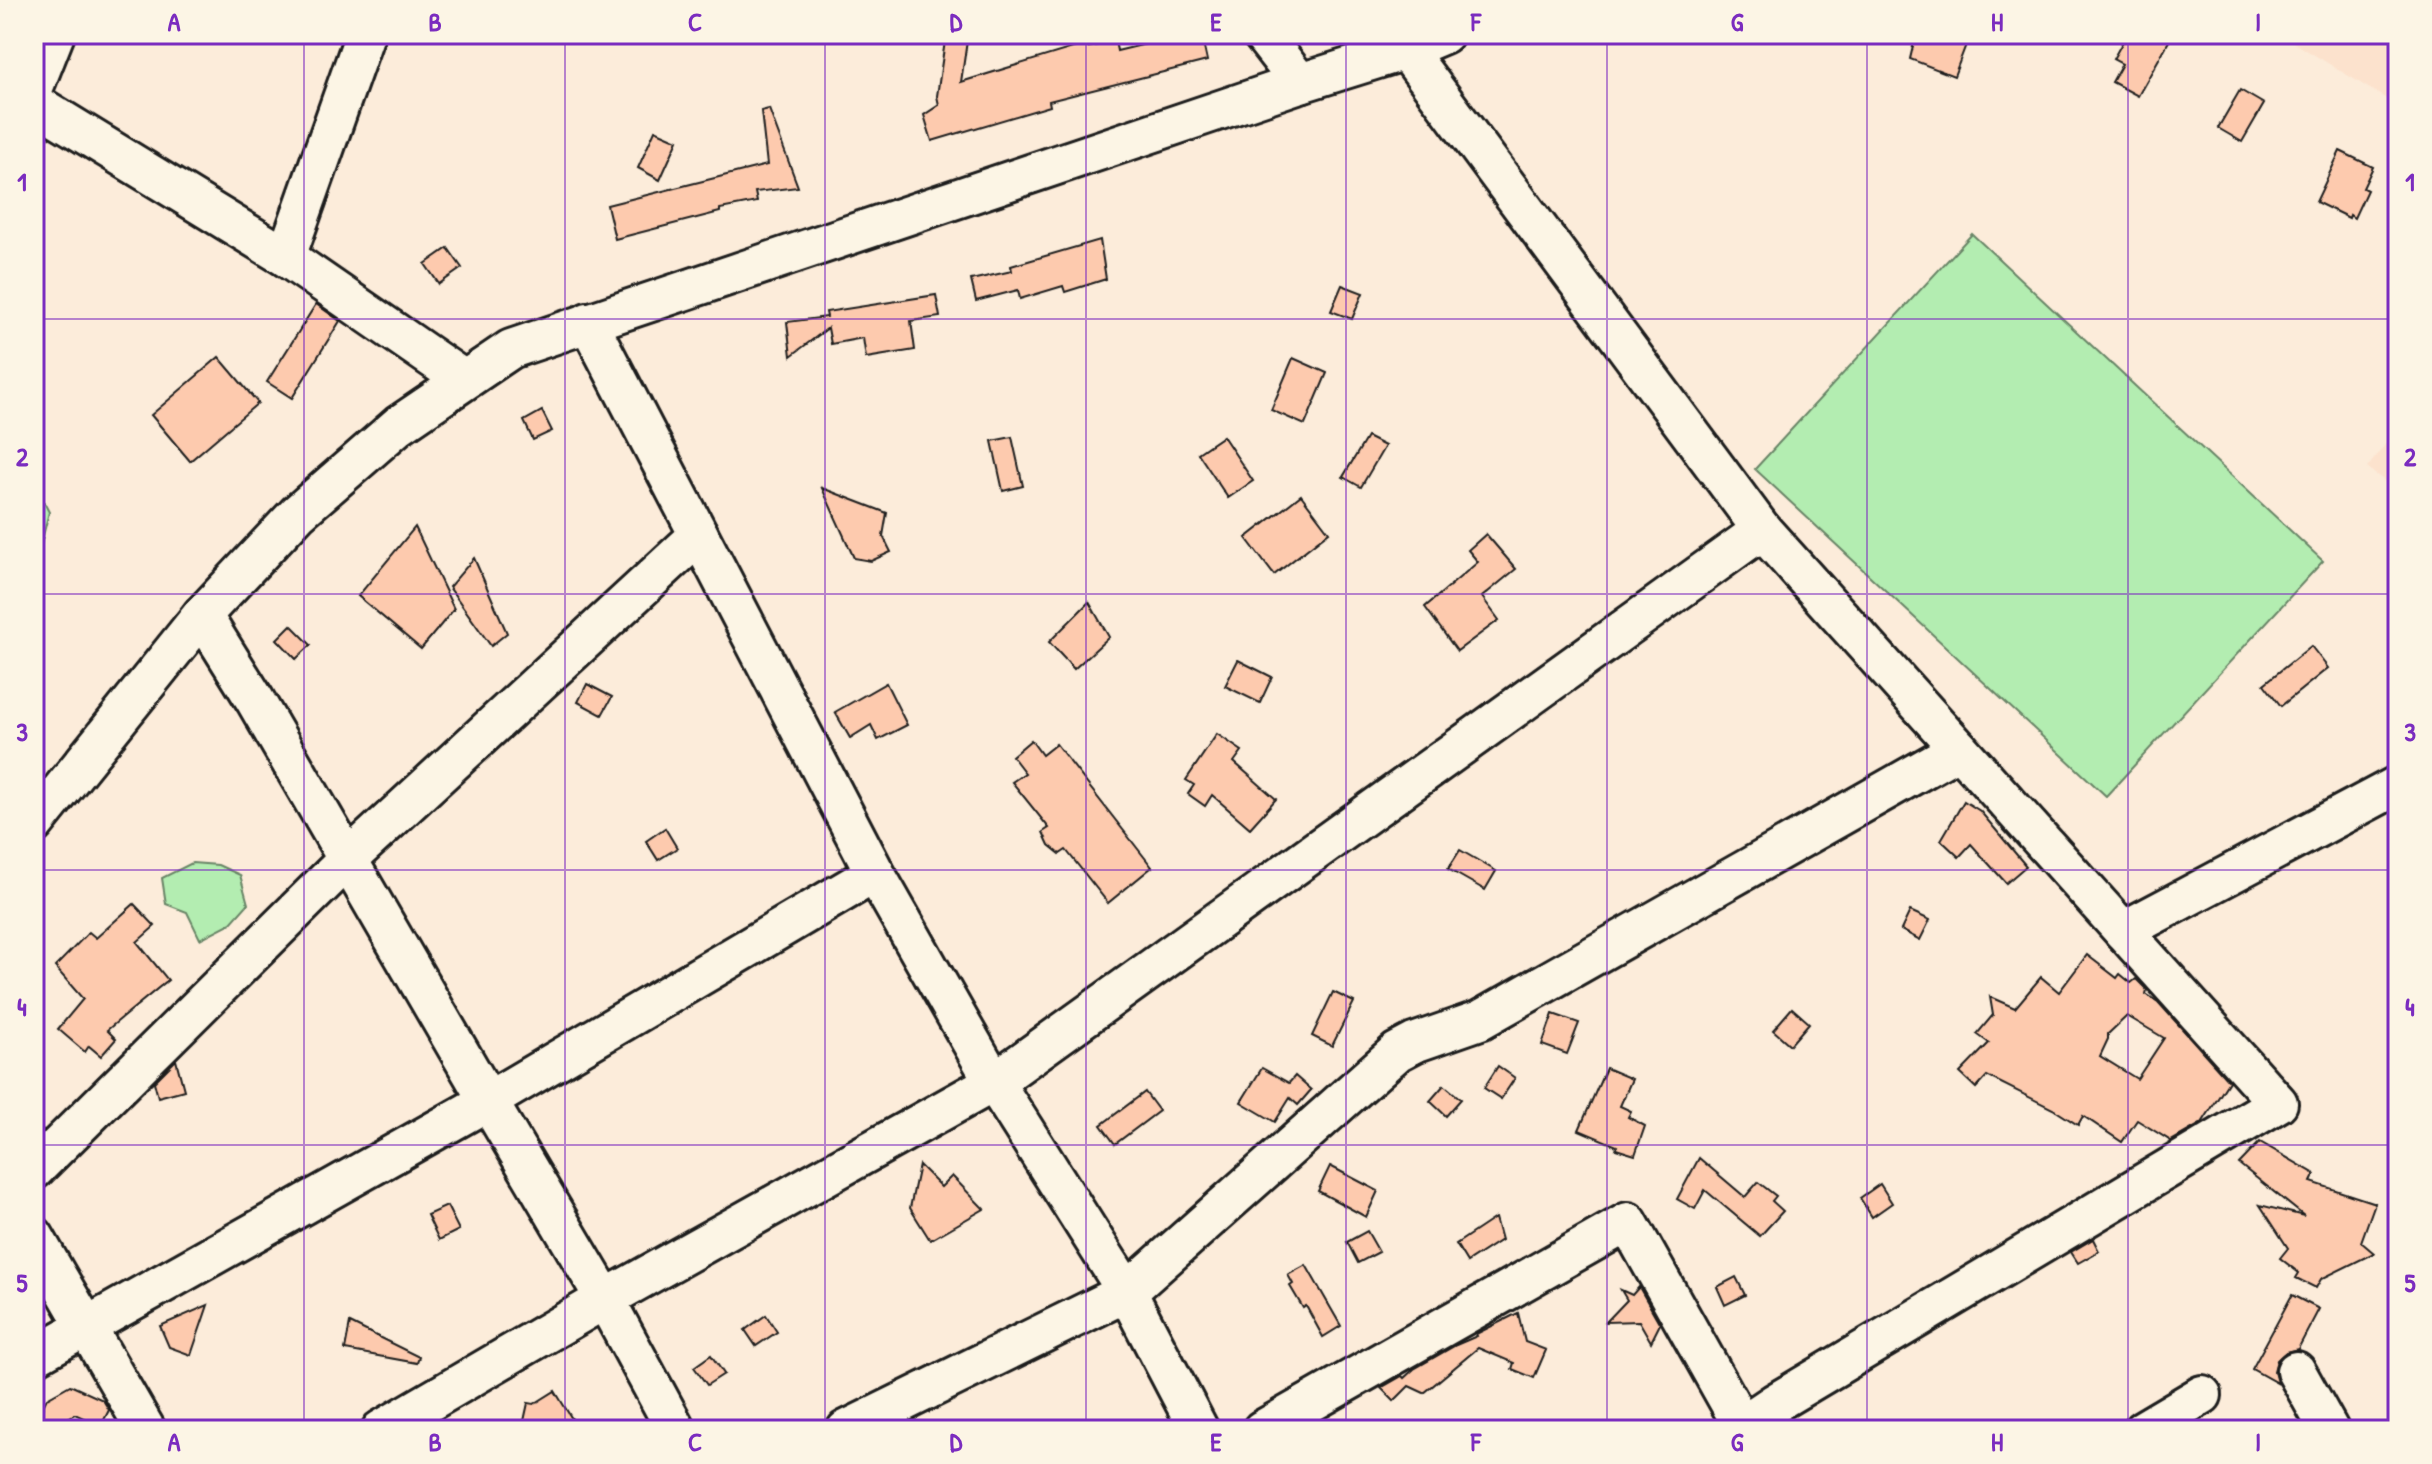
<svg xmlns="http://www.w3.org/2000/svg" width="2432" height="1464" font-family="'Patrick Hand',sans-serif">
  <rect width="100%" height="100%" fill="#fcecda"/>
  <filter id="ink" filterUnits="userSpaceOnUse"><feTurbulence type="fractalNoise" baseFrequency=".0125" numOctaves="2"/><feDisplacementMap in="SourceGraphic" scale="16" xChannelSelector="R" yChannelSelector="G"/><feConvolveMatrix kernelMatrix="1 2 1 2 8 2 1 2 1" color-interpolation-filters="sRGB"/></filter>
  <g filter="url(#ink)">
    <g fill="#fce2cd">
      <path d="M2280 34H2398V106Z"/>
      <path d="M2398 428V491L2367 468Z"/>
    </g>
    <g fill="#b3edb1" stroke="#688466" stroke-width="2">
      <path d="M1972 234 2323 561 2106 796 1755 469Z"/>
      <path d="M34 483 49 512 34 572Z"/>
      <path d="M192 863 218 865 240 875 248 904 231 923 200 939 187 912 166 904 162 878Z"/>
    </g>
    <g fill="#fdcaae" stroke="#1c1c1c" stroke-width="2" fill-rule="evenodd">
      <path d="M946 34H968L961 82 1089 43V47L1115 41 1117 51 1187 34H1201L1207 61 1049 101 1050 106 932 141 924 115 939 105 937 96Z"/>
      <path d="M1916 34H1970L1954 76 1910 59Z"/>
      <path d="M2127 34H2173L2138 96 2112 82 2122 64 2113 59Z"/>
      <path d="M2240 90 2264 104 2242 142 2218 128Z"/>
      <path d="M769 109 798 187 755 192 757 202 720 209V212L615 239 607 205 767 165 761 111Z"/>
      <path d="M655 130 678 140 660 180 638 168Z"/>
      <path d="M2340 151 2373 167 2363 188 2367 190 2354 218 2350 215 2349 218 2316 202Z"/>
      <path d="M1100 240 1106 279 1065 292 1063 286 1020 299 1018 290 976 301 971 280 1012 271 1011 266Z"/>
      <path d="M448 248 462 268 439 284 425 264Z"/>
      <path d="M1342 285 1363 293 1352 319 1331 311Z"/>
      <path d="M936 295 940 317 911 321 915 350 866 358 863 338 831 344 828 328 791 356 787 322 827 317 826 312Z"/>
      <path d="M316 304 340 321 292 398 267 382Z"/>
      <path d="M219 357 258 403 190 461 151 415Z"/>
      <path d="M1293 358 1327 373 1305 425 1271 410Z"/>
      <path d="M542 411 552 431 533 440 524 421Z"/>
      <path d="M1223 436 1253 481 1228 498 1198 453Z"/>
      <path d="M1012 437 1023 486 1003 491 992 441Z"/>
      <path d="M1367 437 1385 446 1361 487 1343 477Z"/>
      <path d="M822 488 887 513 883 536 891 552 871 561 854 558Z"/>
      <path d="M1301 495 1329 532 1274 575 1246 538Z"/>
      <path d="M415 527 454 609 421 649 358 596Z"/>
      <path d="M1486 534 1516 569 1482 597 1499 620 1457 651 1425 607 1478 562 1468 550Z"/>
      <path d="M474 558 507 633 491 646 449 587Z"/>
      <path d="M1089 602 1109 637 1074 669 1049 642Z"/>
      <path d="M291 625 311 645 296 659 277 639Z"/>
      <path d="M2311 646 2328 668 2281 706 2264 684Z"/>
      <path d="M1238 660 1272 677 1260 703 1225 686Z"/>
      <path d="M886 683 907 725 878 740 871 725 850 738 835 712Z"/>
      <path d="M587 684 612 697 602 715 578 702Z"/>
      <path d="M1217 734 1242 751 1234 762 1276 799 1250 828 1212 795 1205 806 1188 794 1194 785 1186 780Z"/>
      <path d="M1031 740 1042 755 1056 744 1152 867 1108 903 1066 850 1060 854 1049 845 1043 832 1049 828 1012 782 1025 773 1012 756Z"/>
      <path d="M1964 801 1980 811 2026 866 2006 883 1971 844 1959 857 1941 840Z"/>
      <path d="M665 828 677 848 658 860 646 841Z"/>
      <path d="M1460 850 1496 871 1485 890 1448 869Z"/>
      <path d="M134 904 155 926 137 942 168 980 107 1030 116 1039 101 1056 89 1046 85 1052 58 1029 83 999 55 967 89 932 96 938Z"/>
      <path d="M1910 911 1930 920 1920 940 1901 930Z"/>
      <path d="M2087 955 2117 978 2120 974 2131 983 2136 979 2147 990 2146 994 2158 1002 2229 1081 2202 1123 2171 1141 2137 1120 2122 1142 2083 1116 2078 1125 2053 1109 1987 1076 1976 1088 1960 1073 1989 1043 1977 1034 1993 1015 1990 997 2015 1008 2041 977 2059 992ZM2127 1016 2164 1038 2137 1079 2100 1056 2108 1039V1034Z"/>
      <path d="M1333 992 1354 1002 1332 1046 1312 1036Z"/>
      <path d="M1792 1008 1809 1023 1790 1045 1773 1030Z"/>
      <path d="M1553 1014 1579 1023 1567 1054 1542 1045Z"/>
      <path d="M176 1060 184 1090 158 1097 154 1082Z"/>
      <path d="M1498 1066 1515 1078 1501 1099 1484 1088Z"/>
      <path d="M1262 1068 1289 1083 1295 1076 1311 1090 1298 1105 1290 1098 1275 1122 1241 1102Z"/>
      <path d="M1606 1068 1632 1079 1620 1106 1631 1111 1628 1117 1645 1126 1635 1155 1616 1149 1617 1146 1579 1130Z"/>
      <path d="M1444 1085 1461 1099 1446 1116 1430 1101Z"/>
      <path d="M1145 1092 1159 1111 1115 1144 1101 1125Z"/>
      <path d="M2260 1142 2315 1174 2311 1182 2375 1203 2361 1242 2374 1253 2321 1279 2316 1288 2296 1278 2299 1273 2280 1258 2288 1248 2260 1205 2304 1216 2239 1164Z"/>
      <path d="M1699 1158 1745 1197 1758 1182 1776 1196 1772 1201 1783 1211 1760 1236 1705 1190 1695 1209 1677 1199Z"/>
      <path d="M919 1165 941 1187 952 1176 984 1209 930 1240 910 1208Z"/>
      <path d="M1330 1166 1378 1191 1366 1217 1318 1191Z"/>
      <path d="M1880 1184 1892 1203 1872 1217 1860 1198Z"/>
      <path d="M447 1206 459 1230 439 1240 427 1215Z"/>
      <path d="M1495 1218 1501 1240 1467 1262 1456 1244Z"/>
      <path d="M1367 1231 1379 1252 1358 1263 1347 1242Z"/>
      <path d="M2093 1239 2099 1251 2078 1263 2071 1252Z"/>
      <path d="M1306 1265 1341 1326 1323 1337 1306 1306 1303 1308 1290 1286 1293 1284 1288 1275Z"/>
      <path d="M1736 1277 1745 1295 1725 1305 1717 1287Z"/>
      <path d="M1639 1287 1660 1324 1651 1342 1639 1321 1606 1322 1627 1300 1621 1290 1632 1295Z"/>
      <path d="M2292 1295 2319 1309 2298 1349 2286 1352 2277 1360 2274 1371 2277 1383 2252 1369Z"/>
      <path d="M208 1305 191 1355 169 1347 160 1326Z"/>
      <path d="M1518 1313 1525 1342 1546 1350 1534 1378 1512 1369 1514 1363 1478 1348 1424 1393 1409 1386 1394 1401 1381 1388 1402 1376 1404 1378 1414 1369 1456 1345 1477 1336 1476 1334Z"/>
      <path d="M766 1315 777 1332 756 1346 745 1330Z"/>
      <path d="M350 1323 419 1357 417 1363 345 1350Z"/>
      <path d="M711 1355 724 1374 707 1385 694 1367Z"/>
      <path d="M70 1385 103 1400 109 1410 101 1426 75 1414 47 1430H34V1425L47 1398Z"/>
      <path d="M555 1391 572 1419 553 1430H522L528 1403 534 1404Z"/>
    </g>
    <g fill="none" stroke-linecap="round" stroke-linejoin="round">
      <g stroke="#1c1c1c" stroke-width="44">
        <g id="minor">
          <path d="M1262 34 1300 83"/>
          <path d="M1406 50 1762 530"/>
          <path d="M34 87 55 34"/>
          <path d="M34 103 286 257 464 380"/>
          <path d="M286 257 365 34"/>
          <path d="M588 322 875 873 994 1082 1127 1292 1199 1430"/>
          <path d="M202 615 255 700 488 1101 605 1299 676 1430"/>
          <path d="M34 824 202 615 298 513 399 425 511 349 1300 83 1406 50 1444 34"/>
          <path d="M2123 931 2398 785"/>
          <path d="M34 1170 347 860 699 535"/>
          <path d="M34 1236 146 1430"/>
          <path d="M34 1356 488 1101 875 873"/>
          <path d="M2296 1371 2329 1430"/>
          <path d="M381 1430 605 1299 994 1082 1762 530 2278 1103 1775 1403 1735 1430"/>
          <path d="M846 1430 1127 1292 1397 1052 1414 1043 1480 1020 1959 749"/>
          <path d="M1262 1430 1628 1222 1742 1425"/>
          <path d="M2143 1430 2202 1395"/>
        </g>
      </g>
      <use href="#minor" stroke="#fcf5e5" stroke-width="38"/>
    </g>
  </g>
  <path fill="none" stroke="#7b2cbf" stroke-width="2" stroke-opacity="0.55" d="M304 34V1430M565 34V1430M825 34V1430M1086 34V1430M1346 34V1430M1607 34V1430M1867 34V1430M2128 34V1430M34 319H2398M34 594H2398M34 870H2398M34 1145H2398"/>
  <rect width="2432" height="1464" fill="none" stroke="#fcf5e5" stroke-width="88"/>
  <rect x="44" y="44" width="2344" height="1376" fill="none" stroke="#7b2cbf" stroke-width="3"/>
  <g font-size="26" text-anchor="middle" font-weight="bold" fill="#7b2cbf">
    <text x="174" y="31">A</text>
    <text x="435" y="31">B</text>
    <text x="695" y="31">C</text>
    <text x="956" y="31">D</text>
    <text x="1216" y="31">E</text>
    <text x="1476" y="31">F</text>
    <text x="1737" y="31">G</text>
    <text x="1997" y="31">H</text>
    <text x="2258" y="31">I</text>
    <text x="22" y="191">1</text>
    <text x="2410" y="191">1</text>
    <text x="22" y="466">2</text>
    <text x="2410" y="466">2</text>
    <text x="22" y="741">3</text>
    <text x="2410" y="741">3</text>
    <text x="22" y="1016">4</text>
    <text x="2410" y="1016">4</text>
    <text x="22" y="1292">5</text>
    <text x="2410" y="1292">5</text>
    <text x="174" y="1451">A</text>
    <text x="435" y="1451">B</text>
    <text x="695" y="1451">C</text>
    <text x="956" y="1451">D</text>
    <text x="1216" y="1451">E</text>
    <text x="1476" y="1451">F</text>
    <text x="1737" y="1451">G</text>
    <text x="1997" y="1451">H</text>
    <text x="2258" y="1451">I</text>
  </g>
</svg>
